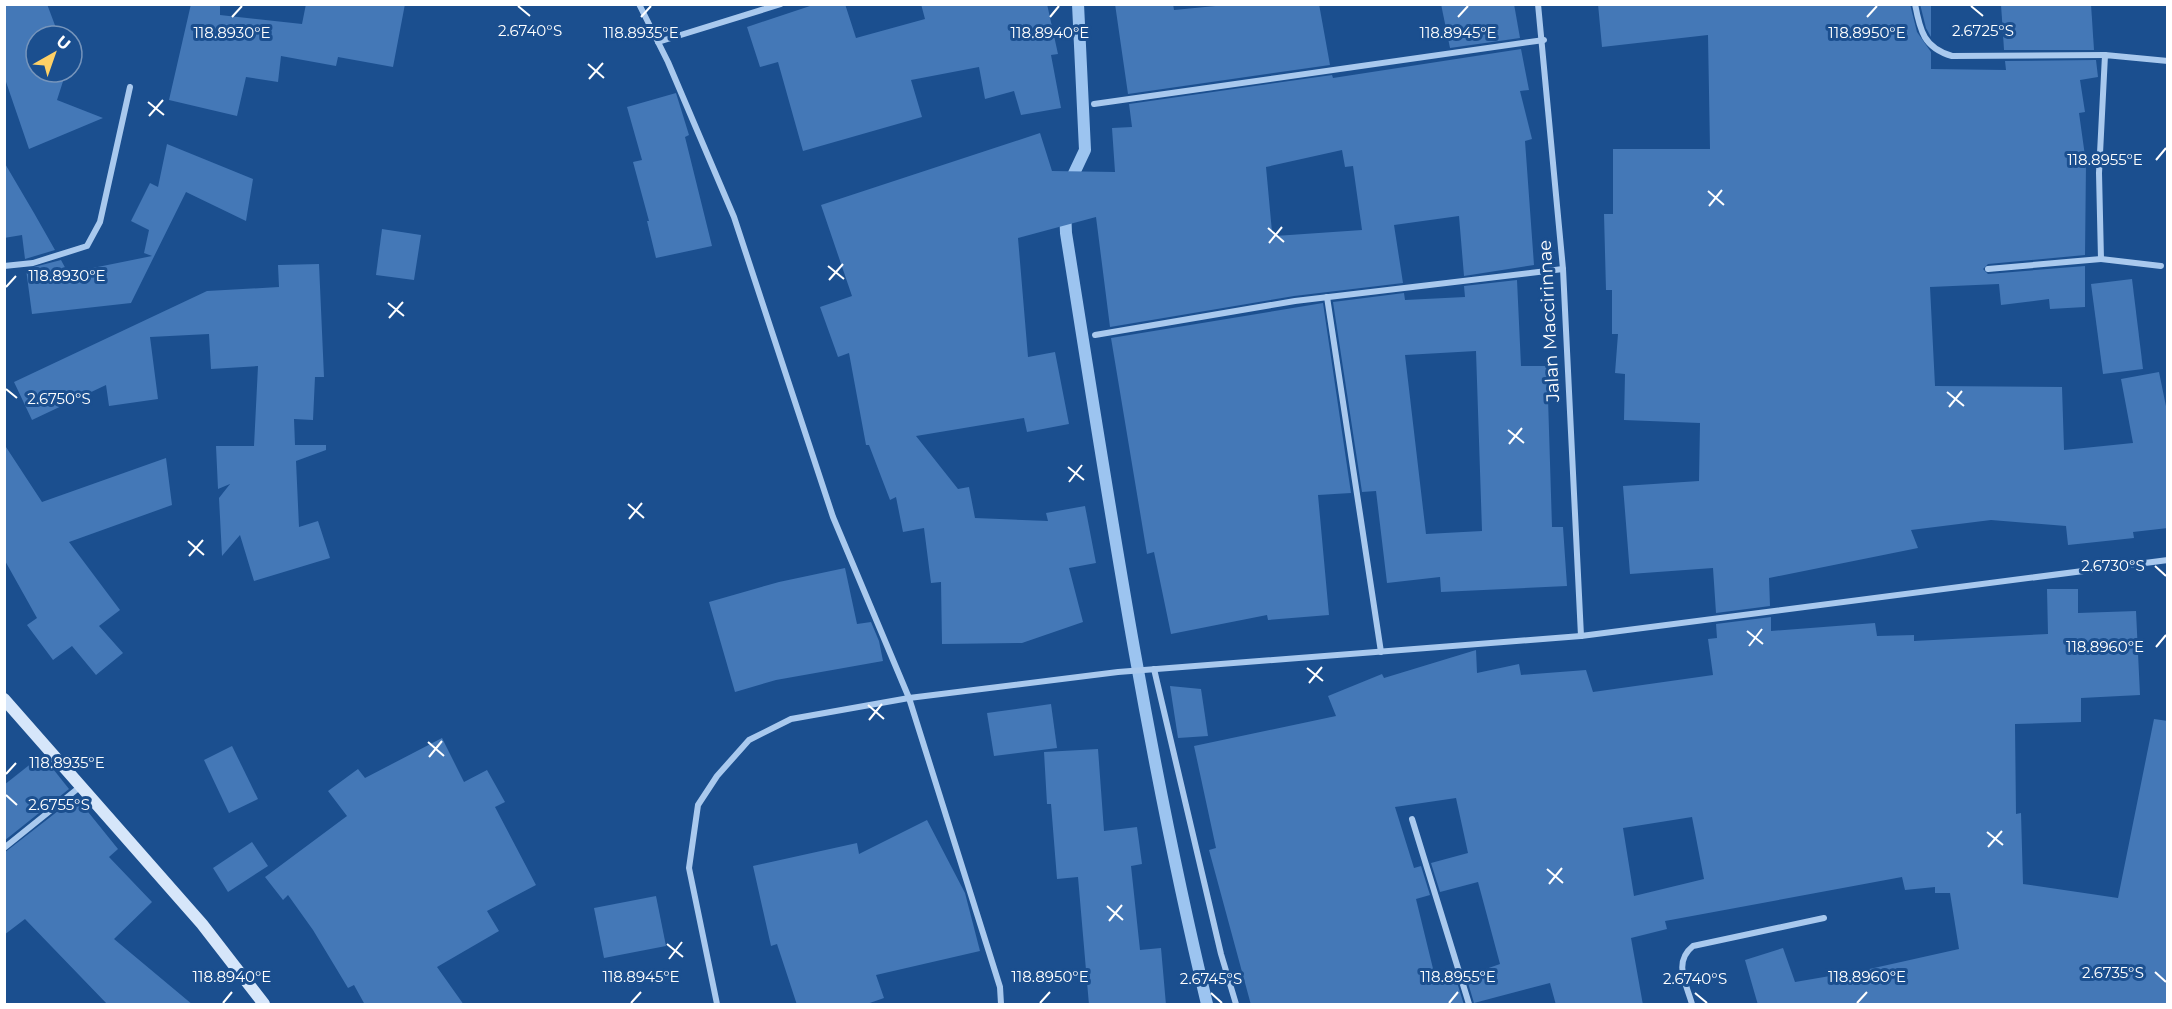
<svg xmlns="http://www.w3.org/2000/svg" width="2172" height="1009" font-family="Montserrat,sans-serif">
  <rect width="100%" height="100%" fill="#1b4f8f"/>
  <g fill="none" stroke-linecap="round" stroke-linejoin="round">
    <g stroke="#9cc4f0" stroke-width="12">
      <path d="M1068 186 1085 150 1078 4"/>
      <path d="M1065 209 1066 233C1107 491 1146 750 1207 1004"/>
    </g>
  </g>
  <g fill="#4478b7" fill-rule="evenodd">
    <path d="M4 4H47L59 36H36V72H66L57 100 103 118 29 149 4 76Z"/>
    <path d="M191 4H220V15L302 24 306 4H405L393 67 338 57 336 66 281 56 278 82 246 77 237 116 169 100Z"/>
    <path d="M816 4H845L856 38 925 19 921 4H1047L1058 54 1051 55 1061 108 1021 115 1014 91 985 99 979 67 911 80 922 117 803 151 778 62 760 67 747 27Z"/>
    <path d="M1115 4H1173L1174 10 1236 4H1319L1330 65 1128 94Z"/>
    <path d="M1441 4H1514L1520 38 1450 48Z"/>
    <path d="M1598 4H1910L1917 32 1931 52V69L2006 70 2005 61 2096 60 2098 77 2080 80 2085 112 2079 113 2086 163 2085 255 1988 264 1983 269 1988 274 2085 266V307L2050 309 2049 299 2001 305 1999 284 1930 287 1935 386 2062 387 2064 450 2133 443 2121 379 2159 372 2168 416V528L2133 532 2134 538 2068 545 2066 526 1991 520 1911 530 1918 548 1769 578 1770 606 1716 613 1713 568 1630 574 1623 486 1699 481 1700 423 1624 420 1625 374 1615 373 1618 334H1612V290H1606L1604 214H1613V149H1710L1708 35 1602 47Z"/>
    <path d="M1920 4H1931V37L1926 28Z"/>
    <path d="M2001 4H2091L2094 50H2004Z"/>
    <path d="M1521 49 1529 90 1520 91 1532 139 1525 141 1534 265 1464 276 1459 216 1394 225 1403 283 1294 296 1110 327 1096 217 1018 238 1028 357 1055 352 1069 424 1027 432 1024 418 916 436 958 489 969 487 975 518 1048 521 1046 513 1085 506 1096 563 1069 568 1083 622 1022 643 942 644 941 582 931 583 924 528 903 532 896 497 890 500 869 445H866L849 353 838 357 820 307 852 296 821 205 1040 133 1052 171 1115 172 1112 128 1132 127 1129 104 1332 75 1333 78ZM1342 150 1345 167 1353 166 1362 230 1275 236V232H1272L1266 167Z"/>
    <path d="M676 93 689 135 685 137 712 246 656 258 647 221H649L633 162 642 160 627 107Z"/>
    <path d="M167 144 253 179 246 221 186 192 131 303 32 314 26 269 61 260 68 273 152 256 144 253 149 230 131 221 150 183 158 187Z"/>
    <path d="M4 162 34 213 55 250 25 259 22 235 4 238Z"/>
    <path d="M382 229 421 235 414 280 376 275Z"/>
    <path d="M319 264 324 377H315L313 420 294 419 295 445H326V450L296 461 299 527 318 521 330 558 254 581 240 535 222 556 219 498 230 484 218 489 216 446H254L258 366 211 369 209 334 150 337 158 399 109 406 106 385 32 420 14 382 207 291 279 287 278 265Z"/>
    <path d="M2132 279 2143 369 2103 374 2091 284Z"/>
    <path d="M1517 280 1521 366H1547L1552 527H1563L1567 586 1441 592 1440 577 1387 583 1376 491 1362 492 1333 302 1404 293 1405 300 1465 297 1464 286ZM1476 351 1482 531 1426 534 1405 355Z"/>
    <path d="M1323 303 1351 493 1318 495 1329 615 1268 620 1267 615 1171 634 1154 552 1147 554 1111 338Z"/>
    <path d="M4 444 42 502 166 458 172 505 69 542 120 610 99 626 123 653 96 675 72 646 53 660 27 625 37 618 4 559Z"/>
    <path d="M845 568 857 624 871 622 879 641 883 661 776 680 735 692 709 602 779 582Z"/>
    <path d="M2047 589H2078V613L2136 611 2140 695 2081 698V722L2015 724 2016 814 2021 813 2023 884 2118 898 2154 719 2168 721V1005H1758L1745 960 1783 948 1795 982 1865 970 1959 949 1950 893H1935V887L1905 890 1902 877 1665 921 1667 929 1631 938 1643 1005H1556L1550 983 1474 1003 1466 976 1500 964 1478 882 1440 892 1431 863 1468 853 1456 798 1395 807 1414 868 1421 866 1430 895 1416 899 1437 985 1456 979 1464 1005H1251L1209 850 1216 848 1194 746 1336 716 1328 696 1382 674 1384 678 1476 650 1477 673 1519 664 1521 675 1586 670 1593 692 1713 675 1708 639 1717 638 1716 624 1771 617V631L1875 623 1877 636 1914 635V641L2048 634ZM1692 817 1704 879 1634 896 1623 828Z"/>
    <path d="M1170 686 1201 689 1208 736 1178 738Z"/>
    <path d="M1051 704 1057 748 994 756 987 713Z"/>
    <path d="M442 738 464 782 487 770 505 802 495 807 536 885 487 911 499 931 437 967 464 1005H365L354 985 348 988 313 930 288 895 283 900 265 877 347 816 328 791 358 769 365 778Z"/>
    <path d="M232 746 258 799 229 813 204 760Z"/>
    <path d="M1098 749 1104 831 1137 827 1142 864 1131 866 1140 950 1161 948 1166 1005H1089L1078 877 1057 879 1051 804H1047L1044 752Z"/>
    <path d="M42 755 69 789 4 841V785Z"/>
    <path d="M76 797 118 849 109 857 152 902 114 939 193 1005H108L25 919 4 935V853Z"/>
    <path d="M927 820 965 893 980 951 876 975 884 998 864 1005H797L777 944 771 946 753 866 857 843 859 854Z"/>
    <path d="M252 842 268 866 228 892 213 868Z"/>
    <path d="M656 896 666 946 604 958 594 908Z"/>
  </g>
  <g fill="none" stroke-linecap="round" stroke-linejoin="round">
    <g stroke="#a9c9ee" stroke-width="6">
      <path d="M639 4 668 62 734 217 833 517 909 698 1000 987 1001 1004"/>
      <path d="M1538 4 1563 269 1581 636"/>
      <path d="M1915 4C1920 31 1924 48 1952 56L2105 55"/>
      <path d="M658 42 781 4"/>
      <path d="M1094 104 1544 40"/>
      <path d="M2101 259 2161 266"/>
      <path d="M4 266 33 263 87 246 100 222 130 87"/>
      <path d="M1988 269 2101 259 2099 173 2105 55 2168 61"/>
      <path d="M1327 297 1381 652"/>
      <path d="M1095 335 1295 301 1563 269"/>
      <path d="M1154 669 1221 954 1236 1004"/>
      <path d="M1412 819 1469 1004"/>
      <path d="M4 848 81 786"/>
      <path d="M717 1004 689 868 698 805 717 776 749 740 791 719 909 698 1118 672 1581 636 2168 560"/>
      <path d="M1692 1004C1686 983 1673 962 1693 946L1824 918"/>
    </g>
    <path stroke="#d6e6fa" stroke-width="12" d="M4 699 202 924 264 1004"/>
  </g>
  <path fill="none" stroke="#fff" stroke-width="2" d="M518 6 530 16M1971 6 1983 16M232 17 242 6M641 17 651 6M1050 17 1059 6M1458 17 1468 6M1867 17 1877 6M588 64 604 78M589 79 603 63M148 102 164 115M149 116 163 100M2156 160 2166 148M1708 191 1724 205M1709 206 1722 190M1268 228 1284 242M1269 243 1282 227M828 266 844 279M829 280 843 264M6 287 16 276M388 303 404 316M389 318 403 302M6 389 17 398M1947 392 1964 406M1949 407 1962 391M1508 430 1524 443M1509 444 1522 428M1068 467 1084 480M1069 482 1082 465M628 504 644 518M629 519 642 503M188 541 204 555M189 556 203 540M2155 566 2166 576M1747 631 1763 644M1749 646 1762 629M2156 647 2166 635M1307 668 1323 681M1309 683 1322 667M868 705 884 719M869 720 882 704M428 742 444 756M429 757 442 741M6 774 16 763M6 795 17 805M1987 832 2003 845M1988 847 2002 831M1547 869 1563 883M1549 884 1562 868M1107 906 1123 920M1109 921 1122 905M667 944 683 957M669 959 682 942M2155 972 2166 982M1211 993 1222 1003M1695 993 1707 1003M223 1003 232 992M631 1003 641 992M1040 1003 1050 992M1449 1003 1458 992M1857 1003 1867 992"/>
  <g text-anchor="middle" stroke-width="6" stroke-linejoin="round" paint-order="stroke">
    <g font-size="18" fill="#fff" stroke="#1b4f8f">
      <text transform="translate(1549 321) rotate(-93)" y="6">Jalan Maccirinnae</text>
    </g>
  </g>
  <g font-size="15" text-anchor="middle" fill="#fff" stroke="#1b4f8f" stroke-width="6" stroke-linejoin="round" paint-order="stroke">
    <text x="1983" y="36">2.6725°S</text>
    <text x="530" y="36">2.6740°S</text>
    <text x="232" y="38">118.8930°E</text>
    <text x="641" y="38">118.8935°E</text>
    <text x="1050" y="38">118.8940°E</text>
    <text x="1458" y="38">118.8945°E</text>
    <text x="1867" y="38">118.8950°E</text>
    <text x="2105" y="165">118.8955°E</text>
    <text x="67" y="281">118.8930°E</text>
    <text x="59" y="404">2.6750°S</text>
    <text x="2113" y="571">2.6730°S</text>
    <text x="2105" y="652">118.8960°E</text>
    <text x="67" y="768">118.8935°E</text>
    <text x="59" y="810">2.6755°S</text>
    <text x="2113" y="978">2.6735°S</text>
    <text x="232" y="982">118.8940°E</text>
    <text x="641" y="982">118.8945°E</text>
    <text x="1050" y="982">118.8950°E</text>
    <text x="1458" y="982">118.8955°E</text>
    <text x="1867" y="982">118.8960°E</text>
    <text x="1211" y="984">2.6745°S</text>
    <text x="1695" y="984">2.6740°S</text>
  </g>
  <rect width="2172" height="1009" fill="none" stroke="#ffffff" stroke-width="12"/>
  <g transform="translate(54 54) rotate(40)"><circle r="28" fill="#1b4f8f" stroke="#7695bc" stroke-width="1.5"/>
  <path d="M0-4.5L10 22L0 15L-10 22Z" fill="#ffd166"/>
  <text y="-9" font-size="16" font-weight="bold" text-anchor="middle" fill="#ffffff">U</text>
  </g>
</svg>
